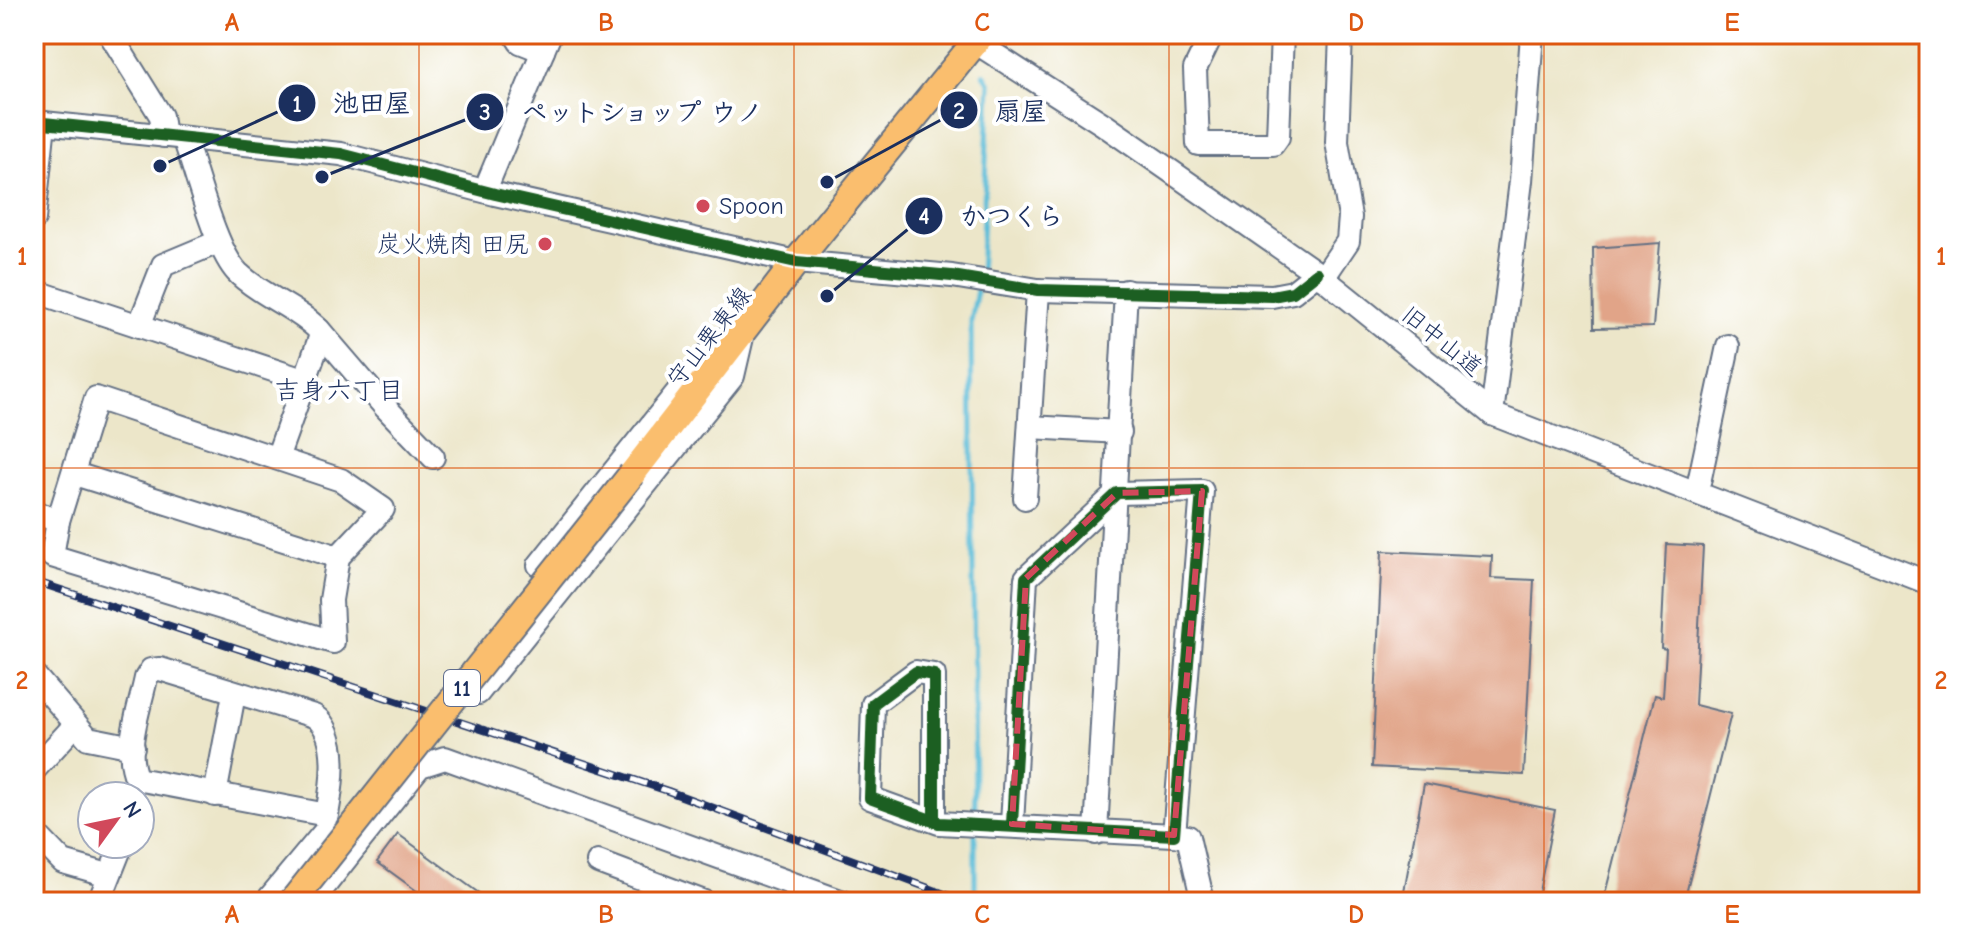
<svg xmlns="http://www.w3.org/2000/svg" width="1963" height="936" font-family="'Comic Neue','Klee One',sans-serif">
  <rect width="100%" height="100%" fill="#fff"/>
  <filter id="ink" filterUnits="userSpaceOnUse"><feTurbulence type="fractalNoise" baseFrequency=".0125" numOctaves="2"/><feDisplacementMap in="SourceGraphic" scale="16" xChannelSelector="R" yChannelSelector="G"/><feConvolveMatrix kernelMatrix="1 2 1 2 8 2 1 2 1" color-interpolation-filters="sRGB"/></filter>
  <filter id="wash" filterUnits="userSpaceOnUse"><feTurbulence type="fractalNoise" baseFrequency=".006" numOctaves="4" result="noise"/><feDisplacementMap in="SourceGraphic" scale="32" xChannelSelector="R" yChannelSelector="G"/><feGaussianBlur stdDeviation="1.8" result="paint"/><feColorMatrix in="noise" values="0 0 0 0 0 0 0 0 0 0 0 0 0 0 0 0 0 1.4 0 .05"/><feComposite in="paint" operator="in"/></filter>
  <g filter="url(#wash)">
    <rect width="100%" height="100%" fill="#ece6c9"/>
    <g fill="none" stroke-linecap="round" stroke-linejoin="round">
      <g stroke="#5bbdd9" stroke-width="5">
        <path d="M980 275 990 84 984 74"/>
        <path d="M975 818 971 321 978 285"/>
        <path d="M975 832V891"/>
      </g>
    </g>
    <g id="blocks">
      <g fill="#e1a488">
        <path d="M1660 243 1653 327 1594 328 1593 248Z"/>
        <path d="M1666 544 1703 546 1695 705 1731 714 1684 902H1603L1655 695 1663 697 1666 649 1661 648Z"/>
        <path d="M1382 551 1492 556 1491 578 1534 580 1524 775 1372 767Z"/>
        <path d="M1424 784 1555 810 1537 902H1402Z"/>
        <path d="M398 834 491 902H432L377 862Z"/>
      </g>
    </g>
  </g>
  <g filter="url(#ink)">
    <use href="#blocks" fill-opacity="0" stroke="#646f83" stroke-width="2"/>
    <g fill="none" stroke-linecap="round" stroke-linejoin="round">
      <g stroke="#646f83" stroke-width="26">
        <g id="minor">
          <path d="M110 34 161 116 164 136"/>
          <path d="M515 34 520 42 543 51"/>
          <path d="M1212 34 1195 69 1198 144H1273L1278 137 1282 34"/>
          <path d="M975 42 1103 124 1317 273 1492 414 1929 583"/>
          <path d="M34 122 341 154 495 194 796 262 952 276 1038 290 1272 296 1293 292 1317 273"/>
          <path d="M184 138C196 171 216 253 239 274 262 296 296 307 319 330L320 338 277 458"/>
          <path d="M485 190 550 34"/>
          <path d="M34 219 44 123"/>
          <path d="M1323 278 1348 241 1350 217 1337 142 1341 34"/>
          <path d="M34 291 303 380"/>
          <path d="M139 326 163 265 218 242"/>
          <path d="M319 330 386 408 433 457"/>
          <path d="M96 398 341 480 383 509 338 557 331 600 333 642 52 556 58 521Z"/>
          <path d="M1492 414 1521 181 1532 34"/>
          <path d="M1030 427 1120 432"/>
          <path d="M75 474 338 557"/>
          <path d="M1697 492 1728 346"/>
          <path d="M1025 498 1038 290"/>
          <path d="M34 512 58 521"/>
          <path d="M564 584 539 565 719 340 739 335"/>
          <path d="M160 669 314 716C341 734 332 787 327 815L137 779C123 750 140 708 146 678L151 670Z"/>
          <path d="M34 675 88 738 133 747"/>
          <path d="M478 693 733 376 743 333"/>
          <path d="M34 770 75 725"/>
          <path d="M215 795 234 694"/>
          <path d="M934 821V675L916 672 873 704 870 798 939 823 1174 835 1202 491 1117 493 1026 578 1012 824"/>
          <path d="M34 832 63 862 108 875"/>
          <path d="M1096 833 1126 291"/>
          <path d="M1174 835 1188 837 1203 902"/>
          <path d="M598 862 704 902"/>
          <path d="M99 902 122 844"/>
          <path d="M266 902 326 830 356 846 420 766 445 758 843 902"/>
          <path d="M312 902 356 846"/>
        </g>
      </g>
      <g stroke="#646f83" stroke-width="30">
        <path id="major" d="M632 474 796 262 982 34"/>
      </g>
      <use href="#minor" stroke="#fff" stroke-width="22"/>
      <use href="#major" stroke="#fabe6e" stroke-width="26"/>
      <g stroke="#1b2f5e" stroke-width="8">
        <path id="rail" d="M34 581 668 791 966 902"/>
      </g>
      <use href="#rail" stroke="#fff" stroke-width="5" stroke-dasharray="15" stroke-linecap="butt"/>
      <g stroke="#646f83" stroke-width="30" stroke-linecap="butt">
        <path id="major-bridge" d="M292 902 632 474"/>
      </g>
      <use href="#major-bridge" stroke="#fabe6e" stroke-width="26"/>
      <g stroke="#fff" stroke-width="17">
        <g id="cycleway">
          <path d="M34 122 341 154 495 194 796 262 952 276 1038 290 1272 296 1293 292 1317 273"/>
          <path d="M934 821V675L916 672 873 704 870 798 939 823 1174 835 1202 491 1117 493 1026 578 1012 824"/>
        </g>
      </g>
      <use href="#cycleway" stroke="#1b5e20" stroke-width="12"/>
    </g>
  </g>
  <path fill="none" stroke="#d1495b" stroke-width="6" stroke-dasharray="16 10" stroke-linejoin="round" d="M1202 491 1174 835 1012 824 1026 578 1117 493Z"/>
  <path fill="none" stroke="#de5710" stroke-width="2" stroke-opacity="0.55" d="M419 34V902M794 34V902M1169 34V902M1544 34V902M34 468H1929"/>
  <g fill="#d1495b" stroke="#fff" stroke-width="3">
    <circle cx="703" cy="206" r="8"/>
    <circle cx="545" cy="244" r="8"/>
  </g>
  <g text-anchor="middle" stroke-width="8" stroke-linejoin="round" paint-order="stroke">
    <rect fill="#fff" stroke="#5f6d8e" stroke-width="2" x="444" y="670" width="36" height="36" rx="6"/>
    <g font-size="22" font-weight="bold" fill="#1b2f5e">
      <text x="462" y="696">11</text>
    </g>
    <g font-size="24" fill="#1b2f5e" stroke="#fff" text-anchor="start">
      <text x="719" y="214">Spoon</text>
      <text x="529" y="252" text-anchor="end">炭火焼肉 田尻</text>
    </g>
    <g font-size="24" fill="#1b2f5e" stroke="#fff">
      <text transform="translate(709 337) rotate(-52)" y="8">守山栗東線</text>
      <text transform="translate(1442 341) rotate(39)" y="8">旧中山道</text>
    </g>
    <g font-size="26" fill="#1b2f5e" stroke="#fff">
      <text x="339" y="399">吉身六丁目</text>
    </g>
  </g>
  <path fill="none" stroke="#1b2f5e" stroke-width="3" d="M160 166L297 103M827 182L959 110M322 177L485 112M827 296L924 216"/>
  <g fill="#1b2f5e" stroke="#fff" stroke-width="3">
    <circle cx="160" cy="166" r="8"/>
    <circle cx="827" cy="182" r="8"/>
    <circle cx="322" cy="177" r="8"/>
    <circle cx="827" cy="296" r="8"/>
    <circle cx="297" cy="103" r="20"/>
    <circle cx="959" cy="110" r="20"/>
    <circle cx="485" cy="112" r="20"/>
    <circle cx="924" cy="216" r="20"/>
  </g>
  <g font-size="24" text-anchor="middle" font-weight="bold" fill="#fff">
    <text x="297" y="112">1</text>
    <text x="959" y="119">2</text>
    <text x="485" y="120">3</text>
    <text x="924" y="224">4</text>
  </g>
  <g font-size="26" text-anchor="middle" font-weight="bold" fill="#1b2f5e" stroke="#fff" stroke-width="8" stroke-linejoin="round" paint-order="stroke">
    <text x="372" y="112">池田屋</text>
    <text x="1021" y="120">扇屋</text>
    <text x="642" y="121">ペットショップ ウノ</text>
    <text x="1012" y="225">かつくら</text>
  </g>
  <rect width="1963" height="936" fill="none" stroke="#fff" stroke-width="88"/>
  <g transform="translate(116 820) rotate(57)"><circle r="38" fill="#ffffff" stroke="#a4acbf" stroke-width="2"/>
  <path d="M0-6L14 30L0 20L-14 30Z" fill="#d1495b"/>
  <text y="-12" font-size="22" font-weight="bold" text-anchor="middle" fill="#1b2f5e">N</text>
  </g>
  <rect x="44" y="44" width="1875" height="848" fill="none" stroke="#de5710" stroke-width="3"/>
  <g font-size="26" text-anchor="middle" font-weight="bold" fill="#de5710">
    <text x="232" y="31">A</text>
    <text x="606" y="31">B</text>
    <text x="982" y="31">C</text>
    <text x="1356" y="31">D</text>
    <text x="1732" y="31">E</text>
    <text x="22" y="265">1</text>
    <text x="1941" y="265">1</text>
    <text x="22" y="689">2</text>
    <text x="1941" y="689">2</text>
    <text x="232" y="923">A</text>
    <text x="606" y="923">B</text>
    <text x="982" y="923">C</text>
    <text x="1356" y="923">D</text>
    <text x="1732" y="923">E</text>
  </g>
</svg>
